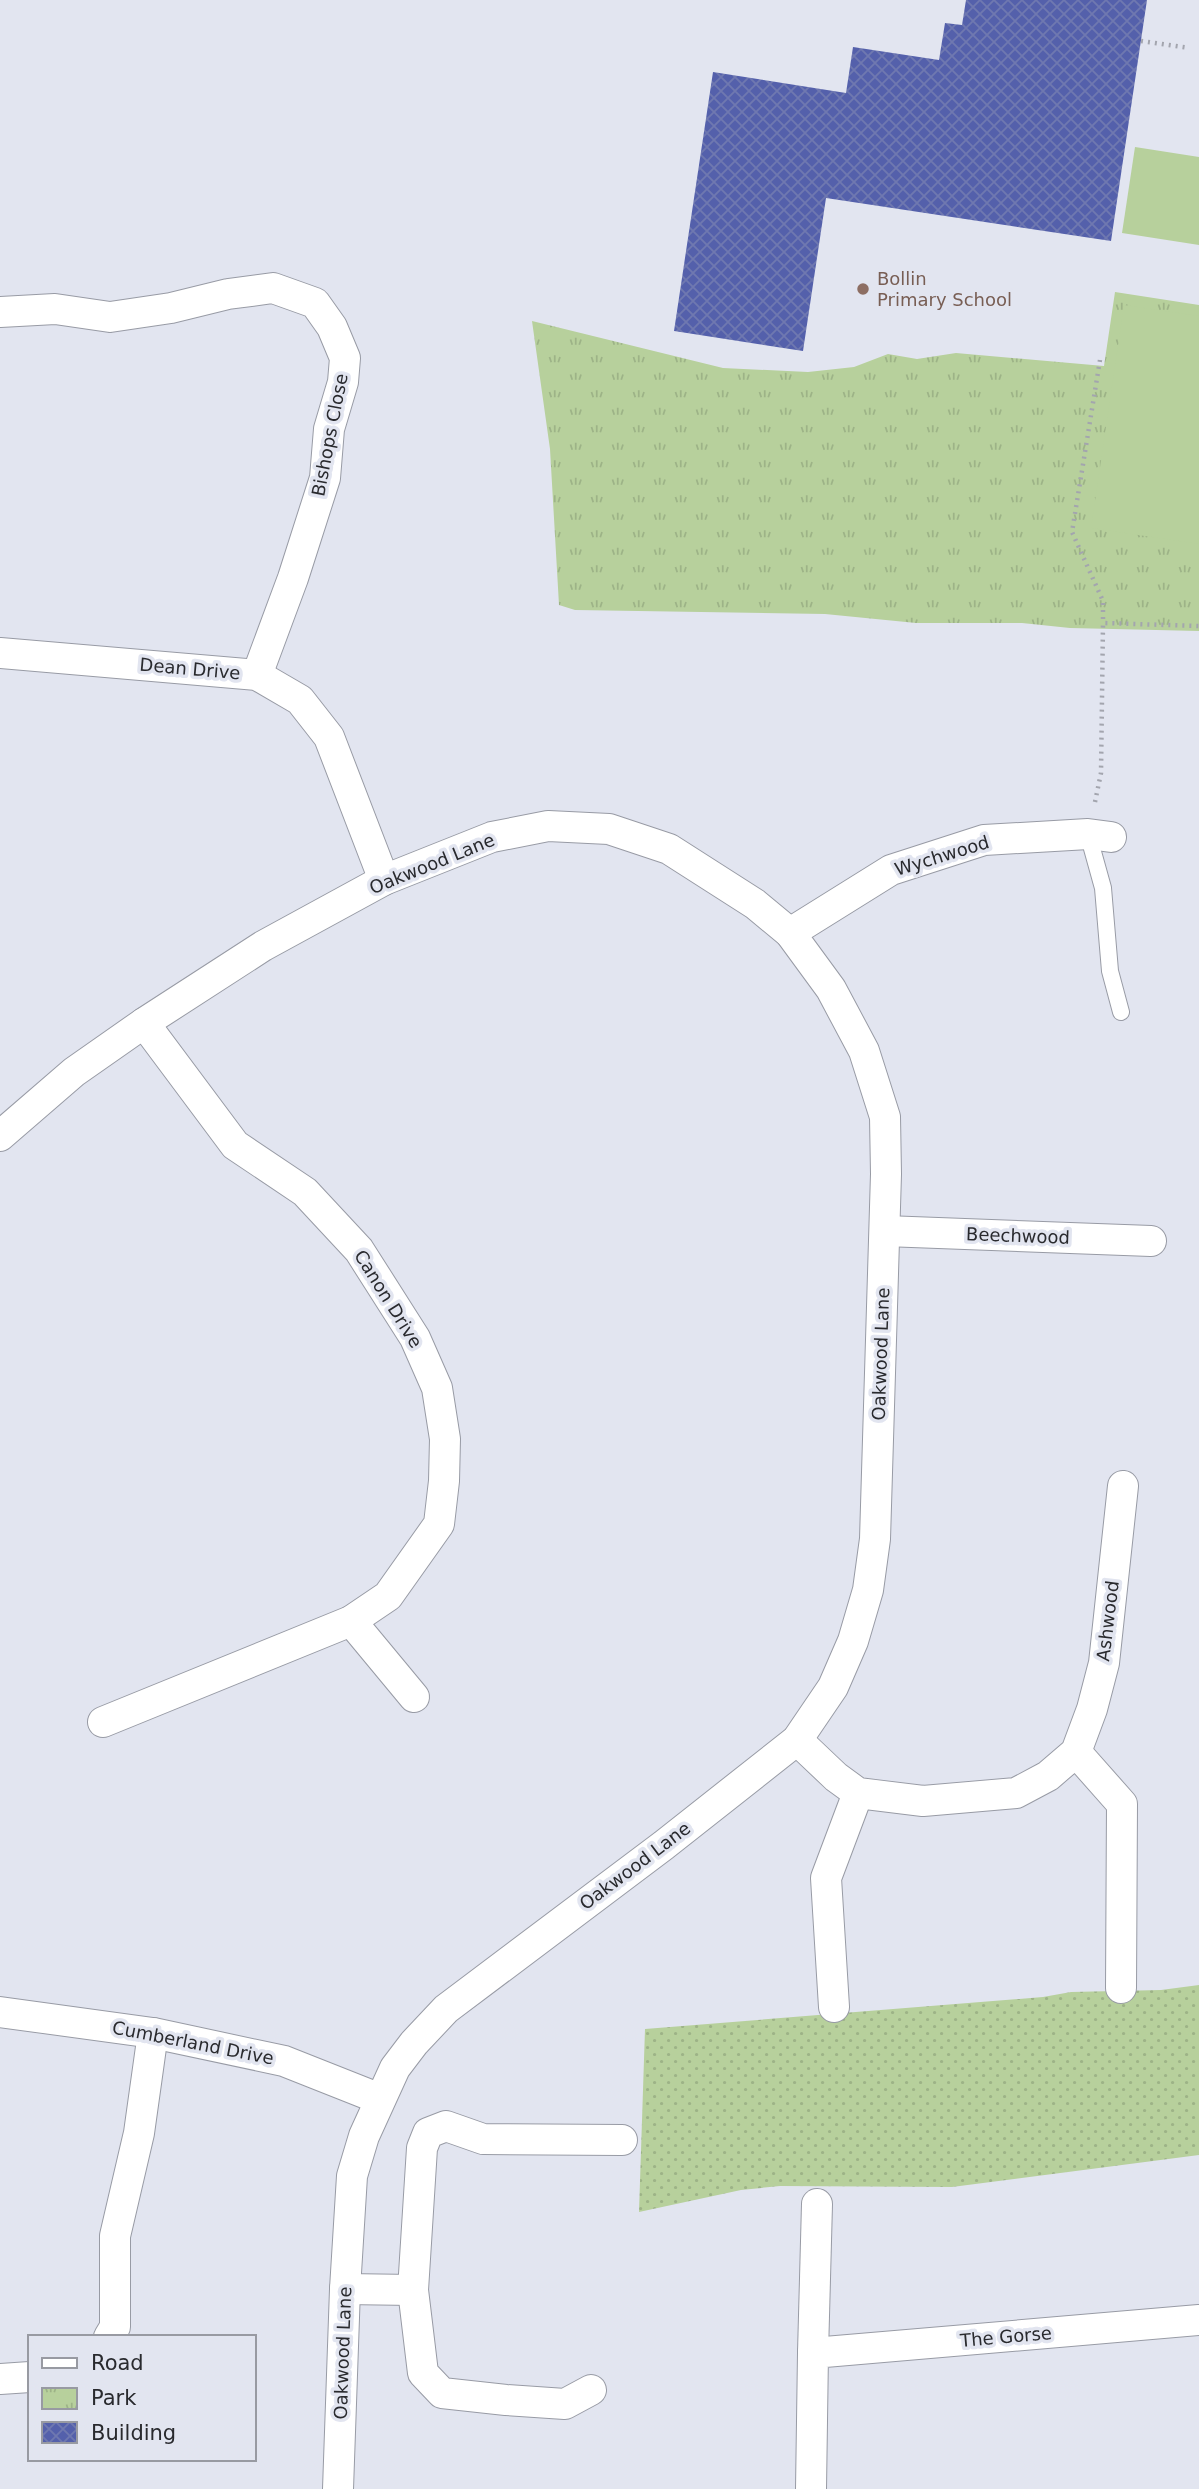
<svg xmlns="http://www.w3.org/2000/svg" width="1199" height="2489" font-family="'DejaVu Sans',sans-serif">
  <defs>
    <pattern id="grass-dots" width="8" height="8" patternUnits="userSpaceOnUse" patternTransform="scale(1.75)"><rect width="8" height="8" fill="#b7d09c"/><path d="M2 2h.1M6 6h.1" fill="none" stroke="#9db387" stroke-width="1.8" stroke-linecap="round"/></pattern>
    <pattern id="park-tufts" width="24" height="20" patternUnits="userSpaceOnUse" patternTransform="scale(1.75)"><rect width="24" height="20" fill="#b7d09c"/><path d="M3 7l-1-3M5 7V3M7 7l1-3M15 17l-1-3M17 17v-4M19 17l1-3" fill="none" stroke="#9db387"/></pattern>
    <pattern id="building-cross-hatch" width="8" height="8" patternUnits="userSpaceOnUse" patternTransform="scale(1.75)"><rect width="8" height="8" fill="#5460ab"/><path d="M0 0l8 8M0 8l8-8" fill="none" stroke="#6f78b0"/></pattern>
  </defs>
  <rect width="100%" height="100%" fill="#e2e5f0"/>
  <path fill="url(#grass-dots)" d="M1199 1985V2155L952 2187 780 2186 741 2190 639 2212 645 2029 1043 1997 1071 1992 1161 1990Z"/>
  <path fill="url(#park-tufts)" d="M1115 292 1199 305V631L1070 628 1022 623H916L825 614 575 610 559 605 550 449 532 321 723 368 808 372 854 367 888 354 917 359 956 353 1104 366Z"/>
  <g fill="#b7d09c">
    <path d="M1135 147 1199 157V245L1122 233Z"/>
    <path d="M1124 305 1199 316V544L1091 528Z"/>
  </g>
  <path fill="url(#building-cross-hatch)" d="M966 0H1147L1111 241 826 198 803 351 674 331 713 72 846 93 853 47 939 60 945 23 962 25Z"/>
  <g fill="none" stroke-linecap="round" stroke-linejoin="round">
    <g stroke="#989ba5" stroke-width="18">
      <path id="lane" d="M1088 834 1103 888 1110 971 1121 1012"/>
    </g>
    <g stroke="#989ba5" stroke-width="32">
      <g id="street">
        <path d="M0 312 55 309 110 317 171 308 228 294 273 288 315 303 332 327 345 358 343 382 329 429 325 478 293 578 257 675"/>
        <path d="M0 653 257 675 300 700 329 737 384 880"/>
        <path d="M790 933 891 870 984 840 1088 834 1111 837"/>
        <path d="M0 1136 74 1072 144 1023 263 946 384 880 492 837 548 826 609 829 669 849 755 904 790 933 831 989 864 1051 885 1117 886 1174 875 1539 868 1590 853 1641 833 1687 797 1740 664 1845 446 2009 414 2043 395 2068 364 2136 352 2176 345 2289 338 2489"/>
        <path d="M885 1231 1151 1241"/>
        <path d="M351 1621 414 1697"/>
        <path d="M103 1722 351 1621 388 1596 439 1524 444 1481 445 1439 437 1388 415 1338 359 1250 305 1192 235 1145 144 1023"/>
        <path d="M797 1740 836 1777 858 1793 923 1801 1016 1793 1048 1776 1076 1752 1092 1709 1104 1663 1123 1486"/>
        <path d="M1076 1752 1122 1804 1121 1988"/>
        <path d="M834 2007 826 1878 858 1793"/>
        <path d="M0 2012 153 2033 284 2061 380 2099"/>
        <path d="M345 2289 413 2290"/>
        <path d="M109 2337 115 2327V2236L139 2133 153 2033"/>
        <path d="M813 2353 817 2204"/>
        <path d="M0 2379 30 2377"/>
        <path d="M591 2390 565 2404 506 2400 442 2393 423 2373 413 2290 422 2148 428 2133 446 2126 483 2139 622 2140"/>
        <path d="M811 2489 813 2353 1199 2320"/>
      </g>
    </g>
    <g stroke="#a3a5ae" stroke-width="4.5" stroke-dasharray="2 5" stroke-linecap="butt">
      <path d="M1141 41 1189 48"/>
      <path d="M1100 360 1072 532 1103 601V623"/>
      <path d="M1095 802 1101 773 1103 623 1199 626"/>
    </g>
    <use href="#lane" stroke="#fff" stroke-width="16"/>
    <use href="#street" stroke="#fff" stroke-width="30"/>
  </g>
  <circle fill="#8d6e63" stroke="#e2e5f0" stroke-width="2.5" cx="863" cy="289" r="7"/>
  <g text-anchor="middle" stroke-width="7" stroke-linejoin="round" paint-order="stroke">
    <g font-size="18" fill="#785e54" stroke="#e2e5f0" text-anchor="start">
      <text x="877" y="285">Bollin<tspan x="877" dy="21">Primary School</tspan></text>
    </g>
    <g font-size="18" fill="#292a2e" stroke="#e2e5f0">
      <text transform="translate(330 435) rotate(-79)" y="6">Bishops Close</text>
      <text transform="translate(190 669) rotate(5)" y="6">Dean Drive</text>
      <text transform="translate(942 856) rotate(-17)" y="6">Wychwood</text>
      <text transform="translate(432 864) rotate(-22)" y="6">Oakwood Lane</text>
      <text transform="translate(1018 1236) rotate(2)" y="6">Beechwood</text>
      <text transform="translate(388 1299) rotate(58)" y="6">Canon Drive</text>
      <text transform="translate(881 1354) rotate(-88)" y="6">Oakwood Lane</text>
      <text transform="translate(1108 1621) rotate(-83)" y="6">Ashwood</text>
      <text transform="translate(635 1866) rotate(-37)" y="6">Oakwood Lane</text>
      <text transform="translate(193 2043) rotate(11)" y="6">Cumberland Drive</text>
      <text transform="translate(1006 2337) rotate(-5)" y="6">The Gorse</text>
      <text transform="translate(343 2353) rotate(-88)" y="6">Oakwood Lane</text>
    </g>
  </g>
  <rect x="28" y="2335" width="228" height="126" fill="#e2e5f0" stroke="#989aa2" stroke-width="2"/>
  <rect x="42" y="2358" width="35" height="10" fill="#ffffff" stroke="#989aa2" stroke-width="2"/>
  <text x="91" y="2370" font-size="21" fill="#292a2e">Road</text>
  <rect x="42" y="2388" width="35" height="21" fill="url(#park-tufts)" stroke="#989aa2" stroke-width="2"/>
  <text x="91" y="2405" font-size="21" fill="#292a2e">Park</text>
  <rect x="42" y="2422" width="35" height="21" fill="url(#building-cross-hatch)" stroke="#989aa2" stroke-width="2"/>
  <text x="91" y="2440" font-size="21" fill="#292a2e">Building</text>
</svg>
